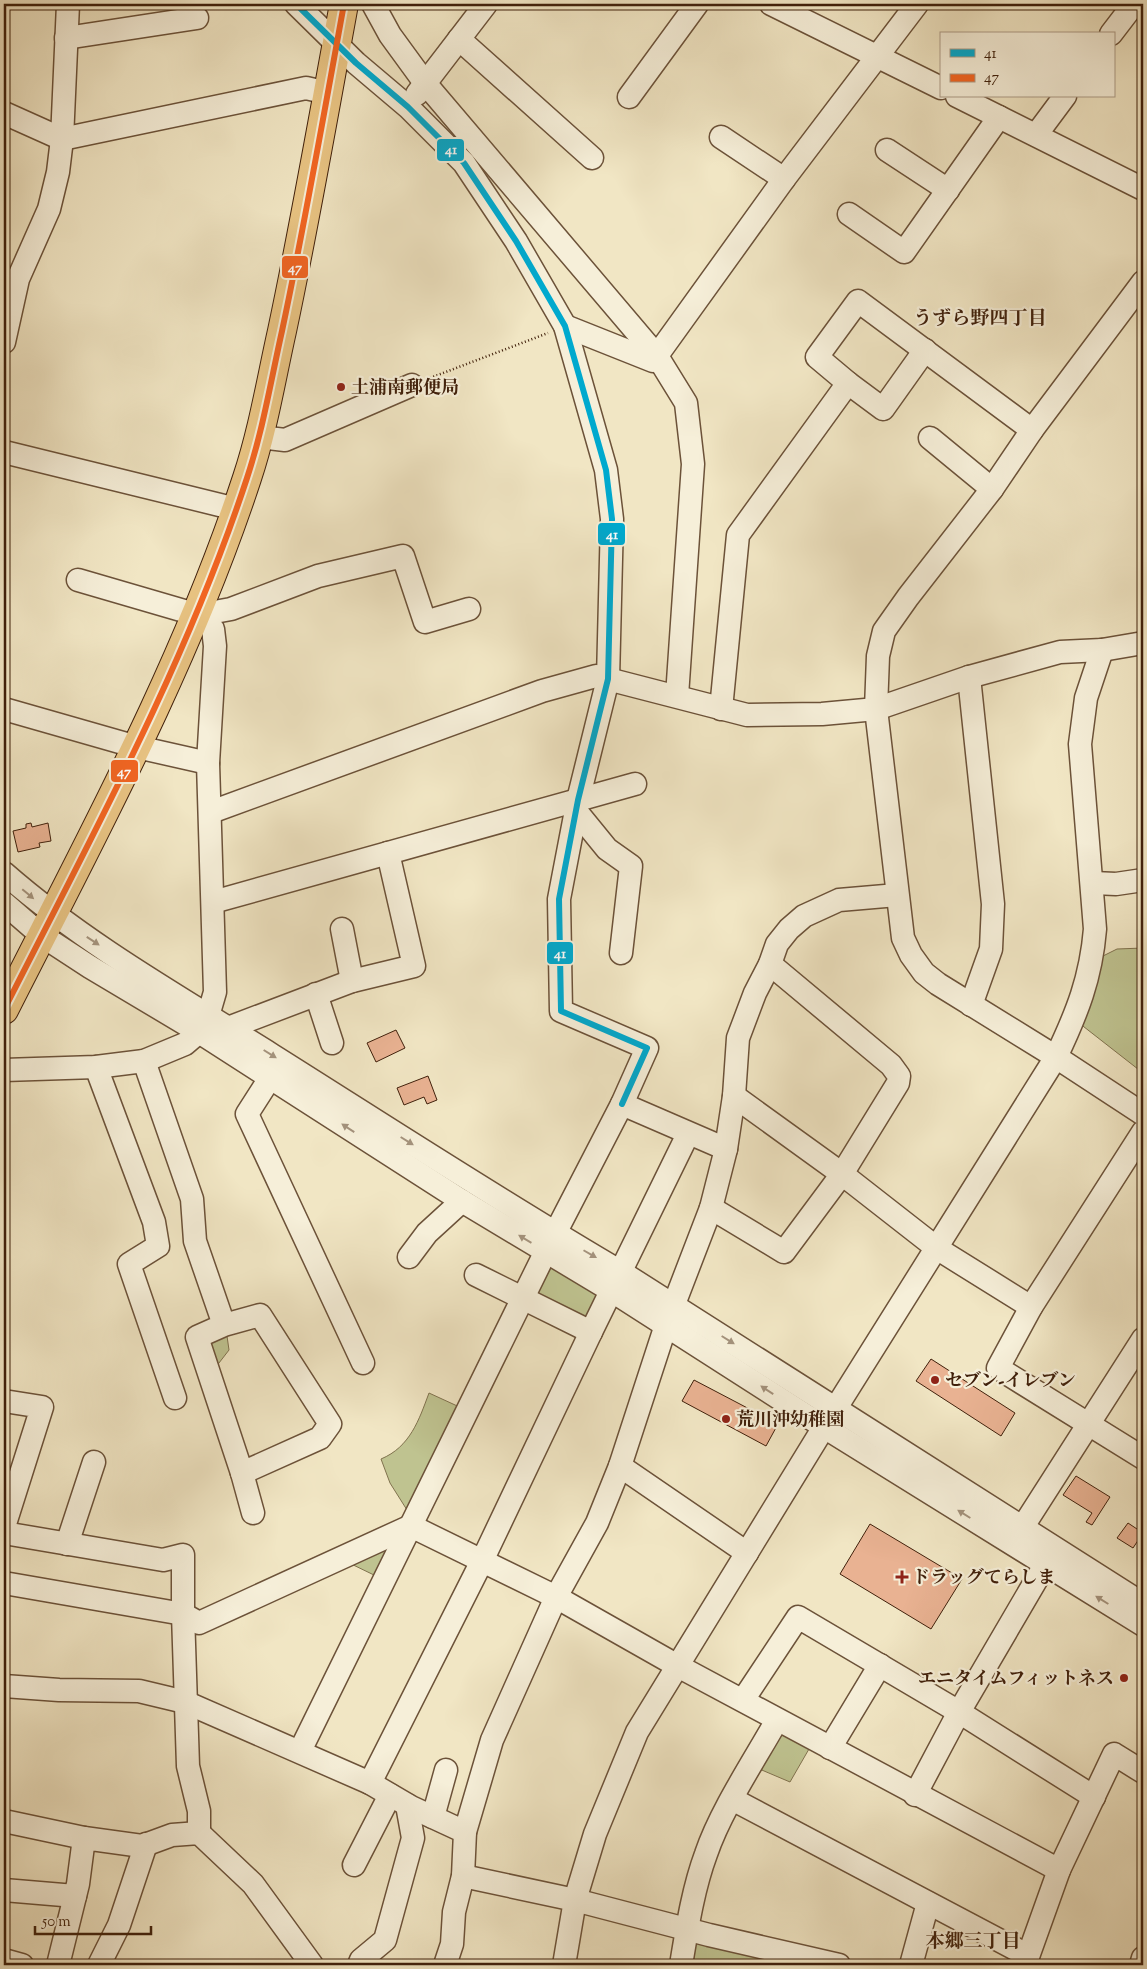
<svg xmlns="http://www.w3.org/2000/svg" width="1147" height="1969" font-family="'Sorts Mill Goudy','Noto Serif JP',serif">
  <rect width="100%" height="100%" fill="#f1e6c4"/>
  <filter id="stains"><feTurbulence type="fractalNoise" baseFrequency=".004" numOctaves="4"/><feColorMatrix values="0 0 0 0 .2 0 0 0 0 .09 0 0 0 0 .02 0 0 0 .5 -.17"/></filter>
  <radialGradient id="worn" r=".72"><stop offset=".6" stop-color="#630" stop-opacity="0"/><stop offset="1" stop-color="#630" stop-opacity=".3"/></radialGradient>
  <g fill="#bfc390" stroke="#80724e">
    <path d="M1143 948V1073L1079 1023 1099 958 1117 949Z"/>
    <path d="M547 1256 607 1291 589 1328 528 1297Z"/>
    <path d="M226 1329 229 1350 212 1372 202 1340Z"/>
    <path d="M429 1393 466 1410 407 1510 390 1483 381 1459C410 1447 419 1420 429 1393Z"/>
    <path d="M406 1531 376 1576 343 1560Z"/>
    <path d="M779 1724 827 1752 809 1749 790 1782 757 1768Z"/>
    <path d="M690 1932 820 1965H686Z"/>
  </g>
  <g fill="#e9b292" stroke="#40200b">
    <path d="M31 823 32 827 48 823 51 841 39 843 40 847 18 852 13 831 26 828V824Z"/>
    <path d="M396 1030 405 1048 376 1062 367 1043Z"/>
    <path d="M428 1076 437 1100 427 1104 424 1097 404 1105 397 1088Z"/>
    <path d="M931 1359 1015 1413 1001 1436 916 1381Z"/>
    <path d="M694 1380 778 1424 766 1446 682 1401Z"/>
    <path d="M1076 1476 1110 1497 1092 1525 1086 1522 1092 1513 1063 1495Z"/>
    <path d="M1128 1523 1143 1533 1133 1548 1117 1538Z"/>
    <path d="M870 1524 962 1579 931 1629 840 1574Z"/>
  </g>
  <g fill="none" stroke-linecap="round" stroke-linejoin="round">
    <g stroke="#6c5239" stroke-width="25">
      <g id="minor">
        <path d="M296 4 356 63 408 107 464 163 516 241 565 326 606 470 612 519 608 679 578 800 559 899 561 1011 647 1048 622 1104"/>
        <path d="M373 4 390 35 425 83 657 356 686 403 693 464 677 696"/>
        <path d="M771 4 941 88"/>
        <path d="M1111 34 1134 4"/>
        <path d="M66 38 197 18"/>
        <path d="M459 39 592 158"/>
        <path d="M417 94 486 4"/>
        <path d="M957 96 1143 189"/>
        <path d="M629 97 697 4"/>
        <path d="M4 113 62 139 306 88 328 93"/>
        <path d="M1036 135 1065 96"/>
        <path d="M721 137 784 179"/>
        <path d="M887 150 948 190"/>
        <path d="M849 214 904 252 999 117"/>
        <path d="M1143 282 1032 430 992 489 908 597 884 631 878 656 876 709 903 938 911 955 924 973 938 984 1056 1057 1143 1114"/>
        <path d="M565 326 653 361 784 179 917 4"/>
        <path d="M4 342 18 279 49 209 58 172 62 139 68 4"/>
        <path d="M848 383 883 409 925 350"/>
        <path d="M260 437 285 440 412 385"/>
        <path d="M930 438 992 489"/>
        <path d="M4 452 236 509"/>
        <path d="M78 580 198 615 231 609 318 576 403 556 425 622 469 609"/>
        <path d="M969 677 993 904 991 949 971 1005"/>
        <path d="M4 709 137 747 208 763"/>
        <path d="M721 709 738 535 848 383 817 357 858 301 1032 430"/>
        <path d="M576 811 607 849 631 866 621 953"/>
        <path d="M211 812 542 691 596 676 747 715 822 714 876 709 969 677 1060 652 1102 650 1143 643"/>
        <path d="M4 873C85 944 181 998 272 1055 388 1128 503 1203 621 1272L1143 1604"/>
        <path d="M1093 883 1116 884 1143 880"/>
        <path d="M213 902 635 784"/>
        <path d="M4 903 41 935 90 967 199 1032 462 1201 612 1291 824 1427 1143 1625"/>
        <path d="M342 929 352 981"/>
        <path d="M316 994 332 1043"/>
        <path d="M228 1028 352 981 414 966 388 853"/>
        <path d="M144 1061 192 1199 195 1241 224 1325 260 1315 330 1424 320 1438 242 1473 197 1337 224 1325"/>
        <path d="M96 1067 154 1222 158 1246 129 1264 175 1398"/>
        <path d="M4 1070 96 1067 144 1061 185 1044 199 1032 208 1016 215 992 208 763 215 646 213 629 198 615"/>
        <path d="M270 1078 247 1114 363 1363"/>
        <path d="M734 1096 842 1174 938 1249 1031 1307"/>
        <path d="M1143 1132 1031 1307 998 1368 1143 1458"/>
        <path d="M711 1208 784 1252 842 1174 898 1083 899 1076 891 1065 770 964"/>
        <path d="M409 1257 427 1233 462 1201"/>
        <path d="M476 1275 591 1332 688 1134"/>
        <path d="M4 1401 42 1407 4 1527"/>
        <path d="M620 1466 747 1553"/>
        <path d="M242 1473 253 1513"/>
        <path d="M411 1526 556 1597 676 1665 1059 1870"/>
        <path d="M1022 1528 1143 1339"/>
        <path d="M4 1533 163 1560 183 1555V1614L188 1766 199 1811V1833"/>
        <path d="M67 1544 94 1462"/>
        <path d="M4 1583 183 1614 199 1623 411 1526"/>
        <path d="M4 1686 59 1690 139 1691 185 1702 370 1783 411 1807 465 1832 463 1876 454 1912 452 1944 445 1965"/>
        <path d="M743 1700 798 1617 959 1712 1094 1797"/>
        <path d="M830 1748 880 1665"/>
        <path d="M300 1751 546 1251 622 1104 726 1149"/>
        <path d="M370 1783 482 1561 591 1332"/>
        <path d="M915 1795 959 1712 1045 1565"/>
        <path d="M732 1799 1027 1955"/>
        <path d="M433 1817 446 1770"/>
        <path d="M4 1821 84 1838"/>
        <path d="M465 1832 492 1740 556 1597 597 1523 620 1466 666 1325 711 1208 726 1149 734 1096 738 1038 755 993 770 964 777 944 789 929 804 916 839 900 897 895"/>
        <path d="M354 1865 390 1795"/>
        <path d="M463 1876 575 1900 709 1935 839 1965"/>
        <path d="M4 1890 75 1896"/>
        <path d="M4 1960 22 1965"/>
        <path d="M58 1965 78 1884 84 1838 142 1846 172 1835 199 1833 253 1884 312 1965"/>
        <path d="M99 1965 119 1925 146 1844"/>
        <path d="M359 1965 361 1960 385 1940 413 1838 407 1805"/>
        <path d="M564 1965 575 1900 595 1834 637 1732 824 1427 1056 1057C1077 1013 1091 978 1095 929L1080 744 1086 698 1102 650"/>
        <path d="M681 1965C687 1929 693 1889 706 1854 721 1810 754 1761 777 1720"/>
        <path d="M911 1965 928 1903"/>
        <path d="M1025 1965 1059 1870 1114 1754 1143 1772"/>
        <path d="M1141 1965 1143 1958"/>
      </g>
    </g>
    <g stroke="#40200b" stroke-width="30">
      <path id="major" d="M4 1010C92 836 186 664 247 478 263 430 271 380 282 331 305 223 324 113 344 4"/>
    </g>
    <path stroke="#40200b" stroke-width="2.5" stroke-dasharray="1 2.5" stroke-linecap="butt" d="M430 378 548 333"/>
    <use href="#minor" stroke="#f6efd9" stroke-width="22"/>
    <use href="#major" stroke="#e8c382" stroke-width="28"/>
    <g stroke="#f6efd9" stroke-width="10">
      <path id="bus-1" d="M296 4 356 63 408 107 464 163 516 241 565 326 606 470 612 519 608 679 578 800 559 899 561 1011 647 1048 622 1104"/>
    </g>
    <g stroke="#f6efd9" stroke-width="10">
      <path id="bus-2" d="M4 1010C92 836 186 664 247 478 263 430 271 380 282 331 305 223 324 113 344 4"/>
    </g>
    <use href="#bus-1" stroke="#00a9ce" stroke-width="6"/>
    <use href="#bus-2" stroke="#f26522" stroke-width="6"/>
  </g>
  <defs><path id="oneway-solid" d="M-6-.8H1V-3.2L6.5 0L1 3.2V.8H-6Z" transform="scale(1.25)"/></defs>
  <g fill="#a4927c">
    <use href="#oneway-solid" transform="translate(28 894) rotate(40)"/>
    <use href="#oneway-solid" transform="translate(93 941) rotate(33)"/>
    <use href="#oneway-solid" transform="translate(270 1054) rotate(32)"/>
    <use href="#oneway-solid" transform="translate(348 1128) rotate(-147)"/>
    <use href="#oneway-solid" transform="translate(407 1141) rotate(32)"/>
    <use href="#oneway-solid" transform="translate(525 1239) rotate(-149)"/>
    <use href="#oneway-solid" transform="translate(590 1254) rotate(30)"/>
    <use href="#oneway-solid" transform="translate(728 1340) rotate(32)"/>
    <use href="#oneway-solid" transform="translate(767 1390) rotate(-147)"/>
    <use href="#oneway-solid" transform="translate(964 1514) rotate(-148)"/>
    <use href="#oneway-solid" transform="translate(1102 1600) rotate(-148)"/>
  </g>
  <g fill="#8f2418" stroke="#f6efd9" stroke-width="2">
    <circle cx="341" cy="387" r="5"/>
    <circle cx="935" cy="1380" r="5"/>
    <circle cx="726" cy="1419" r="5"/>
    <path d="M899.5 1569.5h5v5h5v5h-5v5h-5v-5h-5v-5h5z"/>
    <circle cx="1124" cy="1678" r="5"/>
  </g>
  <g text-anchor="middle" stroke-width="4.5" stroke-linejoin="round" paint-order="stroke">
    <g font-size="18" font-weight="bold" fill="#40200b" stroke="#f6efd9" text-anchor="start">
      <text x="351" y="393">土浦南郵便局</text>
      <text x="945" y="1386">セブン-イレブン</text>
      <text x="736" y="1425">荒川沖幼稚園</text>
      <text x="912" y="1583">ドラッグてらしま</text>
      <text x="1114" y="1684" text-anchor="end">エニタイムフィットネス</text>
    </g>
    <g font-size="19" font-weight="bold" fill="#40200b" stroke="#f6efd9">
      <text x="980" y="324">うずら野四丁目</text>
      <text x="973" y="1947">本郷三丁目</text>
    </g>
  </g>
  <g stroke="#f6efd9" stroke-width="2">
    <rect x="436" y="138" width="29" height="24" rx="5" fill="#00a9ce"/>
    <rect x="281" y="255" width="28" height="24" rx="5" fill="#f26522"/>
    <rect x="597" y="522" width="29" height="24" rx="5" fill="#00a9ce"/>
    <rect x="110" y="759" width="29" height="24" rx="5" fill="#f26522"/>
    <rect x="546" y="941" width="28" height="24" rx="5" fill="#00a9ce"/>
  </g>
  <g font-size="14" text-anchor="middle" font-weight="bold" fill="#fff">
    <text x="451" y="154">41</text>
    <text x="295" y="272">47</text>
    <text x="612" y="539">41</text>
    <text x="124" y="776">47</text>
    <text x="560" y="958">41</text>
  </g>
  <rect width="1147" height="1969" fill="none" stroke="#f1e6c4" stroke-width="20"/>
  <rect x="5" y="5" width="1137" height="1959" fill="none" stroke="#40200b" stroke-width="2.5"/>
  <rect x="10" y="10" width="1127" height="1949" fill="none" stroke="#40200b"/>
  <rect x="940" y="32" width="175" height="65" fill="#f6efd9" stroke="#ad9c87"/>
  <rect x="950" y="49" width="25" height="8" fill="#00a9ce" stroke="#ad9c87"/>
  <text x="984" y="58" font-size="15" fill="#40200b">41</text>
  <rect x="950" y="74" width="25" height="8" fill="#f26522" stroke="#ad9c87"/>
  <text x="984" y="82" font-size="15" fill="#40200b">47</text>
  <path d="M35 1926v8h116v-8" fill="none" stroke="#40200b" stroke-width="2.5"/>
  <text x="42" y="1926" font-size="15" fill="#40200b" stroke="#f6efd9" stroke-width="4" paint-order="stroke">50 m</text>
  <rect width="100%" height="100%" filter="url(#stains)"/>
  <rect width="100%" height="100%" fill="url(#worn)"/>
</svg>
